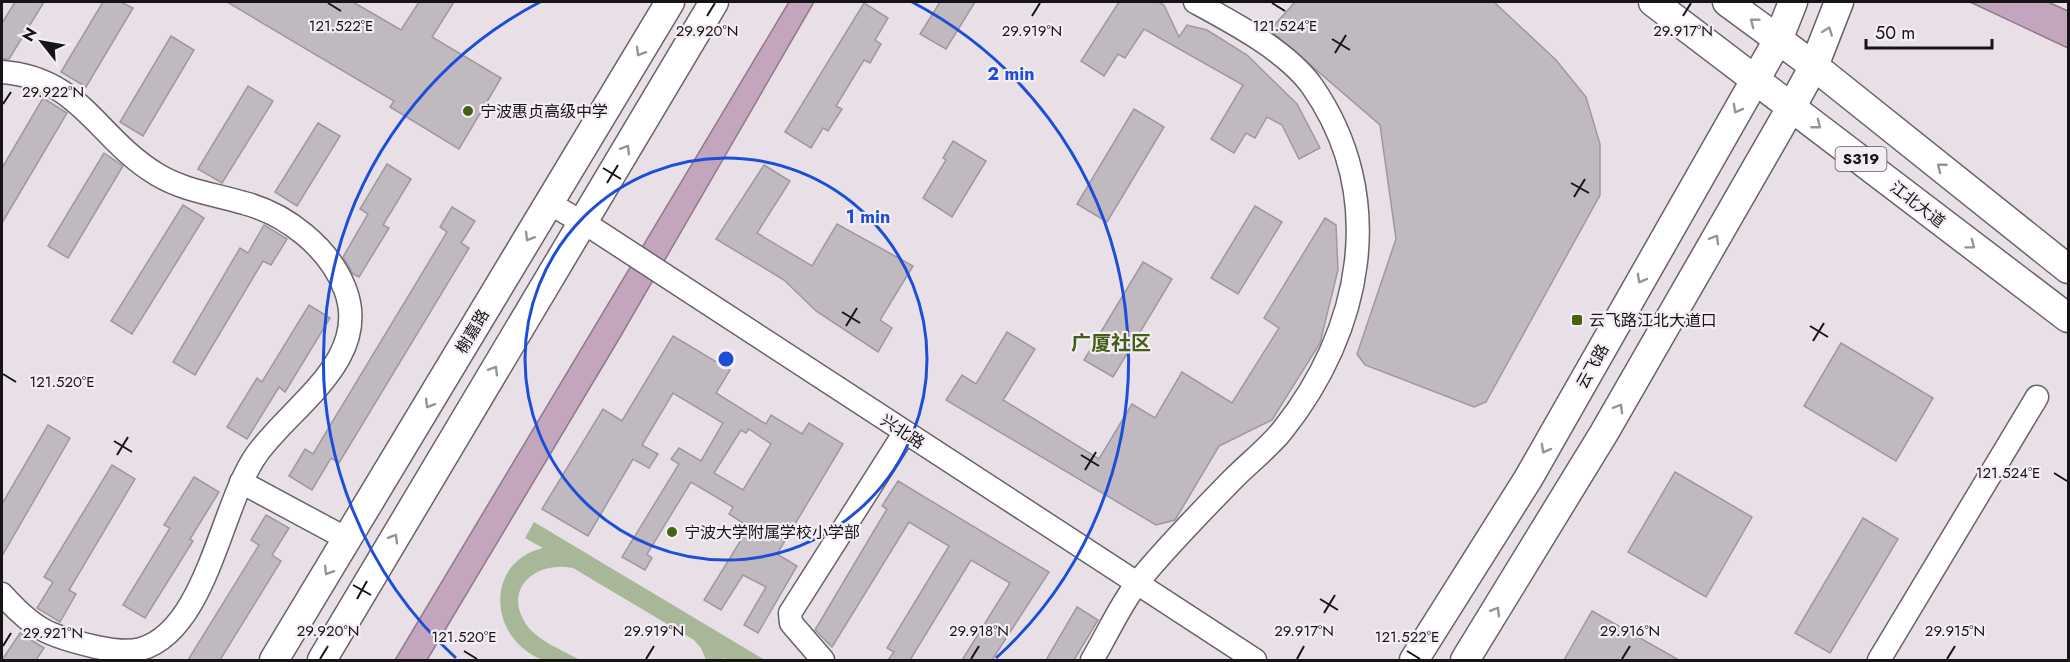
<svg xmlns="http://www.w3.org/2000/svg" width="2070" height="662" font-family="Jost,'Noto Sans SC',sans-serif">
  <rect width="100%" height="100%" fill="#e8e0e6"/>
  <path fill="#a8b797" d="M534 522 765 660H729L724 658V660H706L701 648 694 640 573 568C537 560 502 588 526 624 536 640 564 651 580 660 569 661 553 662 543 660 488 639 484 562 543 548L525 538Z"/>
  <g fill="#c3a5be" stroke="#8f7a8c" stroke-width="1.5">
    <path d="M789 2H814L619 339 427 660H395Z"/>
    <path d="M1970 2H2048L2068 11V48Z"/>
  </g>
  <g fill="#c0b9bf" stroke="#9f989e" stroke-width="1.5" fill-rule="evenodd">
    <path d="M15 2H44L9 59H2V23Z"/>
    <path d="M103 2H121L133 8 86 87 61 72Z"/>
    <path d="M227 2H353L401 30 419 2H454L432 37 501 78 459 149 390 107 394 101Z"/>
    <path d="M940 2H975L946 49 920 34Z"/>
    <path d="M1119 2H1158L1164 5 1179 37 1187 25 1207 30 1247 55 1297 104 1320 148 1299 159 1282 125 1267 117 1255 138 1246 133 1234 153 1211 139 1243 85 1144 29 1125 58 1118 54 1104 76 1081 61Z"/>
    <path d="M1295 2H1494L1556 60 1586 97 1600 144V195L1486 402 1474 407 1365 365 1357 354 1396 239 1380 125 1270 30Z"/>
    <path d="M864 3 888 18 875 40 881 44 870 63 864 60 836 106 842 109 828 131 823 128 811 148 785 132Z"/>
    <path d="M171 36 194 50 143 136 120 122Z"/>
    <path d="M248 86 273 101 222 183 198 169Z"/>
    <path d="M43 98 67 113 2 223V168Z"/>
    <path d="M1134 109 1164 127 1107 222 1077 204Z"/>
    <path d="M318 123 340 136 297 206 275 192Z"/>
    <path d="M953 141 986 161 952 217 923 198 946 160 943 158Z"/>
    <path d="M104 153 123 166 68 258 48 246Z"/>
    <path d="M387 164 411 179 383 225 389 228 359 277 353 274 343 257 368 214 360 209Z"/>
    <path d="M764 165 790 181 757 233 812 266 837 224 913 266 880 320 892 328 878 352 816 311 784 280 716 239Z"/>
    <path d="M183 205 204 218 132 334 111 321Z"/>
    <path d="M1255 206 1282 222 1238 294 1211 278Z"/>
    <path d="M452 207 475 221 461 243 469 248 339 463 331 458 312 490 289 476 305 449 313 454 447 232 440 227Z"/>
    <path d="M1325 218 1336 225 1338 270 1320 343 1272 420 1219 446 1175 520 1156 525 946 400 962 375 976 384 1007 332 1035 349 1003 400 1099 459 1132 404 1155 418 1182 372 1232 403 1279 328 1264 318Z"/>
    <path d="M264 225 287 239 271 265 263 261 195 375 173 362 240 248 248 253Z"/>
    <path d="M1143 262 1172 279 1113 377 1084 360Z"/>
    <path d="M309 305 330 318 285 392 279 387 247 439 227 427 257 378 262 382Z"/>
    <path d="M673 336 730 370 716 393 766 424 771 415 802 434 809 423 843 444 777 554 797 566 758 633 744 625 766 587 743 575 721 610 704 600 749 527 729 514 733 507 691 482 647 554 652 558 645 570 622 557 679 464 671 459 679 448 701 461 723 423 673 393 642 445 658 454 649 468 633 459 588 536 542 509 603 409 622 421ZM749 429 771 444 743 490 714 473 741 430 746 433Z"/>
    <path d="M1841 343 1933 398 1896 461 1804 406Z"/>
    <path d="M48 425 70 438 2 556V504Z"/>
    <path d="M112 465 135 479 69 590 76 594 60 622 37 608 53 582 44 577Z"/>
    <path d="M1675 472 1752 517 1706 597 1628 552Z"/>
    <path d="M194 477 219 492 190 539 193 541 145 618 123 605 170 528 164 525Z"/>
    <path d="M898 481 1049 572 992 660H962L1010 583 971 560 910 660H888L894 652 887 648 949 546 909 522 832 647 815 630 887 509 882 506Z"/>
    <path d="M266 515 289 528 272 555 281 561 220 660H188L259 545 251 540Z"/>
    <path d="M1863 518 1898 539 1830 653 1795 633Z"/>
    <path d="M1077 607 1098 620 1074 660H1046Z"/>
    <path d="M1592 611 1679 660H1564Z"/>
    <path d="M20 633 44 648 36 660H2Z"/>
  </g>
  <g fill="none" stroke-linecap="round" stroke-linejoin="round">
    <g stroke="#696268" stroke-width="25">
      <g id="minor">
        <path d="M2 72C82 78 96 138 158 175 185 191 214 194 244 203 286 214 329 247 345 289 372 359 292 405 257 454 221 504 207 630 141 649 128 653 110 650 96 647 49 636 34 630 2 594"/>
        <path d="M549 203 597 231 1255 660"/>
        <path d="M241 482 347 539"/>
        <path d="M823 660 791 623 790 613 905 432"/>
        <path d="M1092 660C1107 635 1120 605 1138 582 1167 546 1201 512 1233 479 1249 463 1268 448 1282 431 1362 331 1389 197 1312 86 1287 51 1232 22 1195 2"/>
        <path d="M1879 660 2037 397"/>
      </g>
    </g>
    <g stroke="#696268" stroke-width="31">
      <g id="major">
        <path d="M1653 2 2068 318"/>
        <path d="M1727 2 1814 66 2068 269"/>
        <path d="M274 660 670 2"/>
        <path d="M322 660 714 2"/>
        <path d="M1414 660 1528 479 1778 40 1793 2"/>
        <path d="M1465 660 1604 433 1792 106 1814 66 1839 2"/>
      </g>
    </g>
    <use href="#minor" stroke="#fff" stroke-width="22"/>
    <use href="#major" stroke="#fff" stroke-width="28"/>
  </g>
  <defs><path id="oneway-chevron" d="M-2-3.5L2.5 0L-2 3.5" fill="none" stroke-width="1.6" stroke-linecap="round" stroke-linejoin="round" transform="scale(1.5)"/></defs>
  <g stroke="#969596">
    <use href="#oneway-chevron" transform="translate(1754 22) rotate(-143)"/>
    <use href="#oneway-chevron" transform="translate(1828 31) rotate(-69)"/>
    <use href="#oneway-chevron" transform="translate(640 52) rotate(121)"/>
    <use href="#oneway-chevron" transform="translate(1737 109) rotate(119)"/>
    <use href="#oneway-chevron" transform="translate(1817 125) rotate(38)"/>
    <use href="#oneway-chevron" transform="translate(626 149) rotate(-59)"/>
    <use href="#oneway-chevron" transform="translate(1941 167) rotate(-142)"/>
    <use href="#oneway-chevron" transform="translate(529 237) rotate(121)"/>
    <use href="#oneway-chevron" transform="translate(1715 239) rotate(-60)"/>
    <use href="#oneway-chevron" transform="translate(1971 245) rotate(37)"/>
    <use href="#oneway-chevron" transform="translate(1641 279) rotate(119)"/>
    <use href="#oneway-chevron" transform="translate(494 370) rotate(-59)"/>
    <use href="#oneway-chevron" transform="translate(429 404) rotate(121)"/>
    <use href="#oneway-chevron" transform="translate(1619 408) rotate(-60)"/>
    <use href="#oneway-chevron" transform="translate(1545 449) rotate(119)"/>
    <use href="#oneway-chevron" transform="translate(394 538) rotate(-59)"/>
    <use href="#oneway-chevron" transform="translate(328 571) rotate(121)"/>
    <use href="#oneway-chevron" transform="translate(1496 611) rotate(-58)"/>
  </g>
  <path fill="none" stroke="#161416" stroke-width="2" d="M328 3 341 11M1272 3 1285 11M707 16 715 3M1032 16 1040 3M1683 16 1691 3M1332 39 1350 50M1335 53 1346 35M3 104 11 92M603 168 621 179M607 183 618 165M1571 183 1589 193M1574 197 1585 179M842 312 860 323M846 326 857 308M1810 326 1828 337M1813 341 1824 323M3 374 16 382M114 441 132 452M117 455 128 437M1081 455 1099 466M1085 470 1096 452M2054 473 2067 481M353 585 371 595M357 599 367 581M1320 599 1338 610M1324 613 1335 595M3 646 11 633M464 651 477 659M1407 651 1420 659M320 659 328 646M646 659 654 646M971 659 979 646M1297 659 1304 646M1622 659 1630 646M1947 659 1955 646"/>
  <g fill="none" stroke="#1d4ed8" stroke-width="3">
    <circle cx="726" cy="359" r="201"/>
    <path d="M456 658A403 403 0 0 1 540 2M912 2A403 403 0 0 1 996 658"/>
  </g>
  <g fill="#466213" stroke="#f5edf4" stroke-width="2">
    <circle cx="468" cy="111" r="6"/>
    <rect x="1571" y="314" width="12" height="12" rx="3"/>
    <circle cx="672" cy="532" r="6"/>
  </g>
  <g text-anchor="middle" stroke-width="4.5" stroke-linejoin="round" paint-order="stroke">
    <rect fill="#f5edf4" stroke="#595559" stroke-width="1.5" x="1835.5" y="147" width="51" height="24" rx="4.5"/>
    <g font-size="15" font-weight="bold" fill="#161416">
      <text x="1861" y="164">S319</text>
    </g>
    <g font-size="16" fill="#161416" stroke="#f5edf4" text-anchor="start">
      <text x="480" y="117">宁波惠贞高级中学</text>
      <text x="1589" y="326">云飞路江北大道口</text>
      <text x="684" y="538">宁波大学附属学校小学部</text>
    </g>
    <g font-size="16" fill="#161416" stroke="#f5edf4">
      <text transform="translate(1918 204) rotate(38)" y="6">江北大道</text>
      <text transform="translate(472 331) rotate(-59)" y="6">榭嘉路</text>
      <text transform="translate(1592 366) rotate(-61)" y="6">云飞路</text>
      <text transform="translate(903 431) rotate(33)" y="6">兴北路</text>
    </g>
    <g font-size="20" font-weight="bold" fill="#445d17" stroke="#f5edf4">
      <text x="1111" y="350">广厦社区</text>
    </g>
  </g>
  <g font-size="15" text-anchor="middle" fill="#161416" stroke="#f5edf4" stroke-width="4.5" stroke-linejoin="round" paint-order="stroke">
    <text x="341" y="31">121.522°E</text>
    <text x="1285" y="31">121.524°E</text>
    <text x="1032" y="36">29.919°N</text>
    <text x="1683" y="36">29.917°N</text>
    <text x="707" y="36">29.920°N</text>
    <text x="53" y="97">29.922°N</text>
    <text x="62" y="387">121.520°E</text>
    <text x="2008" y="478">121.524°E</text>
    <text x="328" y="636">29.920°N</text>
    <text x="654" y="636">29.919°N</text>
    <text x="979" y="636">29.918°N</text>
    <text x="1304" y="636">29.917°N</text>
    <text x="1630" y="636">29.916°N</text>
    <text x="1955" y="636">29.915°N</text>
    <text x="53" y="638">29.921°N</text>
    <text x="464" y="642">121.520°E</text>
    <text x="1407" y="642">121.522°E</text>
  </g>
  <circle cx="726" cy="359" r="9" fill="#1d4ed8" stroke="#f5edf4" stroke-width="3"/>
  <g font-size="18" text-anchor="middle" font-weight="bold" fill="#1d4ed8" stroke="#f5edf4" stroke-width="4.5" stroke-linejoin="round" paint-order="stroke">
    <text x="1011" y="80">2 min</text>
    <text x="868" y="223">1 min</text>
  </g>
  <rect width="2070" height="662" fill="none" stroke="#161416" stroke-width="6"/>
  <g transform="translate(42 42) rotate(301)" stroke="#f5edf4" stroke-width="4.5" paint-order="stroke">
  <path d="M0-4.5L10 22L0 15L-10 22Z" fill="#161416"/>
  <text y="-9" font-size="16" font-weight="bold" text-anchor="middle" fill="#161416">N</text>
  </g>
  <path d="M1866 39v9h126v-9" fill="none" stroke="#161416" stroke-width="3"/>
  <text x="1875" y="39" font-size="18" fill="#161416" stroke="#f5edf4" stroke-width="4.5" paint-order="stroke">50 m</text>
</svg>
